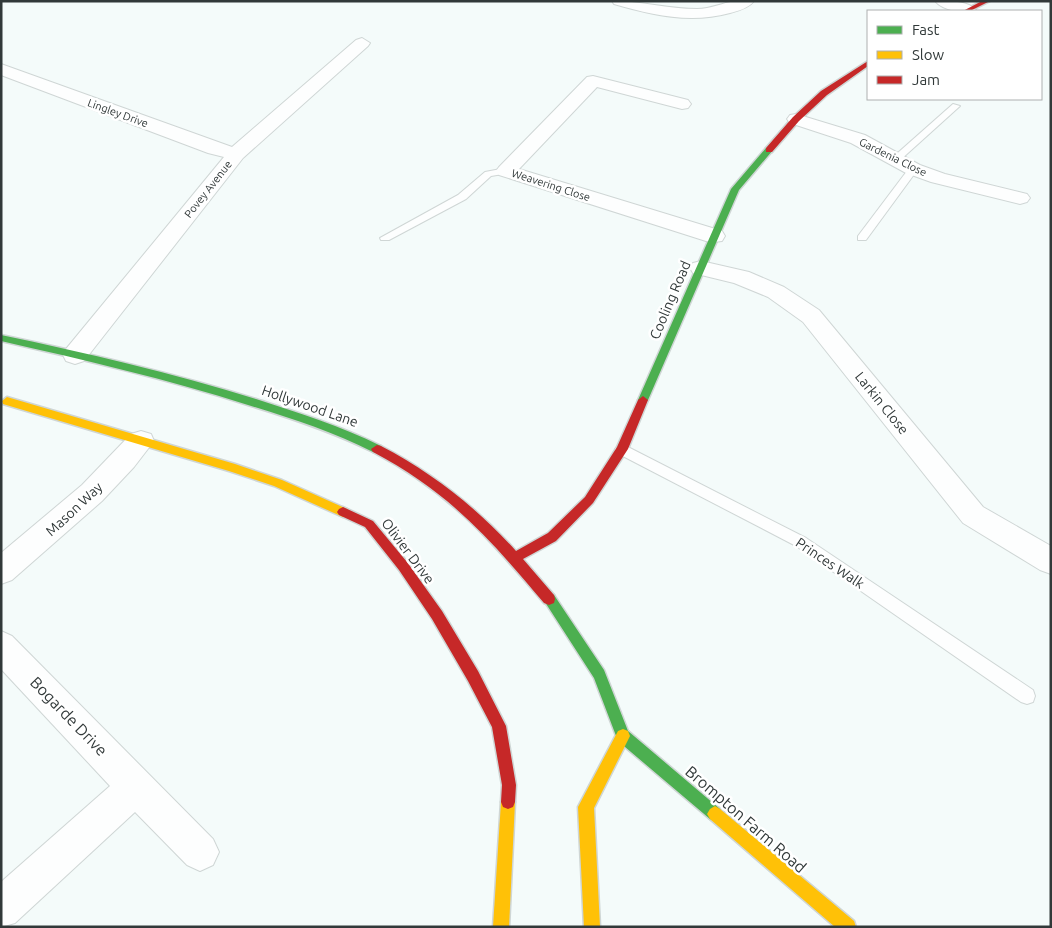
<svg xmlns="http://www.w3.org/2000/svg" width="1052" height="928" font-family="Ubuntu,sans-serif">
  <rect width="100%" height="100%" fill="#f4fbfa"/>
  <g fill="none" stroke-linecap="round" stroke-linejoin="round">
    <g stroke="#cfd6d5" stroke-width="2">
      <g id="lane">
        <path d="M953 104 960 106 898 162H892V158Z"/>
        <path d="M913 166 918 169 866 240H858V236L910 167Z"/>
        <path d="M506 168 509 169V173L491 176 466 199 389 240H381L380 238 458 195 485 172Z"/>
        <path d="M622 444 806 538 1033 690 1035 696 1033 702 1027 704 1021 702 796 546 617 453 615 449Z"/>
      </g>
    </g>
    <g stroke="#cfd6d5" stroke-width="2">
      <g id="street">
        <path d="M612 1C641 1 668 9 697 9 711 9 722 3 735 1 741 0 748 1 754 1 749 8 738 11 730 13 690 24 652 15 614 4Z"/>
        <path d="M935 1C947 1 967 0 976 10 965 14 943 11 935 1Z"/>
        <path d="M362 38 370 43 368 46 243 158 84 361 75 364 66 361 63 355 66 349 224 157 208 153 1 75V64L232 147 356 40Z"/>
        <path d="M593 76 688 100 691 104 688 108 682 109 597 87 519 169 722 231 725 236 722 241 714 242 706 241 499 175 496 171 499 167 587 77Z"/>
        <path d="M796 114 865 135 920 165 945 174 1027 194 1030 198 1027 202 1020 204 931 182 906 173 851 143 790 123 787 119 790 115Z"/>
        <path d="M701 261 749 272 784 287 819 310 983 507 1051 546V574L1040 570 963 523 803 322 768 297 734 283 693 273 690 268 693 263Z"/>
        <path d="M141 431 151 434 154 441 134 467 102 501 12 580 1 584V553L82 485 131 434Z"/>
        <path d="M1 631 12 636 213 839 219 852 213 865 200 871 187 865 135 812 15 923 1 927V882L110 786 1 669Z"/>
      </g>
    </g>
    <g stroke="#cfd6d5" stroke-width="3">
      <g id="fast">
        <path d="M766 148 773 150 739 190 648 400 643 404 639 403 638 400 731 189Z"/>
        <path d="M1 335C87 353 172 373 256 399 299 413 341 426 381 446L383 449 377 453 373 452C333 432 291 418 248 405 167 379 84 360 1 341Z"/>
        <path d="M549 593 554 595 604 670 628 731 720 809 723 814 720 819 715 822 710 819 618 741 594 678 543 599 544 595Z"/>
      </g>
    </g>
    <g stroke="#cfd6d5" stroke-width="3">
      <g id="slow">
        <path d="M7 397 235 464 282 480 347 509 349 512 347 515 343 517 274 486 229 471 3 404 2 401Z"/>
        <path d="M623 729 628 731 630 736 594 808 600 927H584L578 807 618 731Z"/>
        <path d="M508 795 513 797 515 802 509 927H493L501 802 503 797Z"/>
        <path d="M715 806 720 809 854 921 856 927H835L710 819 707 814 710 809Z"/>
      </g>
    </g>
    <g stroke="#cfd6d5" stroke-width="3">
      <g id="jam">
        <path d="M982 1H990L970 11H963Z"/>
        <path d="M868 61V66L827 95 799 121 772 152H766V148L793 117 821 91Z"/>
        <path d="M643 396 648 400 628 449 593 503 556 541 523 559 554 595 555 599 554 603 549 605 544 603C490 539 449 492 373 452L371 449 377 445 381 446C433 473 477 508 516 551L548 533 585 497 617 447 638 400Z"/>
        <path d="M343 507 373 521 407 562 442 611 478 671 506 726 516 785 515 802 513 807 508 809 503 807 501 802 502 785 492 727 468 681 432 619 399 570 365 527 339 515 337 512 339 509Z"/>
      </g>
    </g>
    <use href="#lane" fill="#fdfefe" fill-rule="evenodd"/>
    <use href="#street" fill="#fdfefe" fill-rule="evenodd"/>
    <use href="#fast" fill="#4caf50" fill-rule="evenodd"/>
    <use href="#slow" fill="#ffc107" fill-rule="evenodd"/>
    <use href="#jam" fill="#c62828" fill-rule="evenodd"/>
  </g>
  <g text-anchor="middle" stroke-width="5" stroke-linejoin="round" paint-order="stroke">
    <g font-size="11" fill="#313939" stroke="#fff">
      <text transform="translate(118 113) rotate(20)" y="4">Lingley Drive</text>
      <text transform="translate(893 157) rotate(26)" y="4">Gardenia Close</text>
      <text transform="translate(551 185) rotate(18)" y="4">Weavering Close</text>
      <text transform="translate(208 189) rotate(-52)" y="4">Povey Avenue</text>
    </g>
    <g font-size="14" fill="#313939" stroke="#fff">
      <text transform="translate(670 300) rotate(-67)" y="5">Cooling Road</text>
      <text transform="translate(882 403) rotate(51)" y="5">Larkin Close</text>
      <text transform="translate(310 406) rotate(19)" y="5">Hollywood Lane</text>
      <text transform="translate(74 509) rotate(-43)" y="5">Mason Way</text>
      <text transform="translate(408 551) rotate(53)" y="5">Olivier Drive</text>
      <text transform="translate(830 563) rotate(34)" y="5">Princes Walk</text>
    </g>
    <g font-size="16" fill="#313939" stroke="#fff">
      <text transform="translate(69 716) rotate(46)" y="6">Bogarde Drive</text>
      <text transform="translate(746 819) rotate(41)" y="6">Brompton Farm Road</text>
    </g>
  </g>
  <rect width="1052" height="928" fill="none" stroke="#313939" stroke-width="5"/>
  <rect x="867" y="10" width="175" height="90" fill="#ffffff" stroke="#adb0b0"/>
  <rect x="877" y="26" width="25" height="8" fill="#4caf50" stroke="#adb0b0"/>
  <text x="912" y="35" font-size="15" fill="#313939">Fast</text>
  <rect x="877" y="51" width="25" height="8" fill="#ffc107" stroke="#adb0b0"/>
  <text x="912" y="60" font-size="15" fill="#313939">Slow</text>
  <rect x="877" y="76" width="25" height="8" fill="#c62828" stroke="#adb0b0"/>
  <text x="912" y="85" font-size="15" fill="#313939">Jam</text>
</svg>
